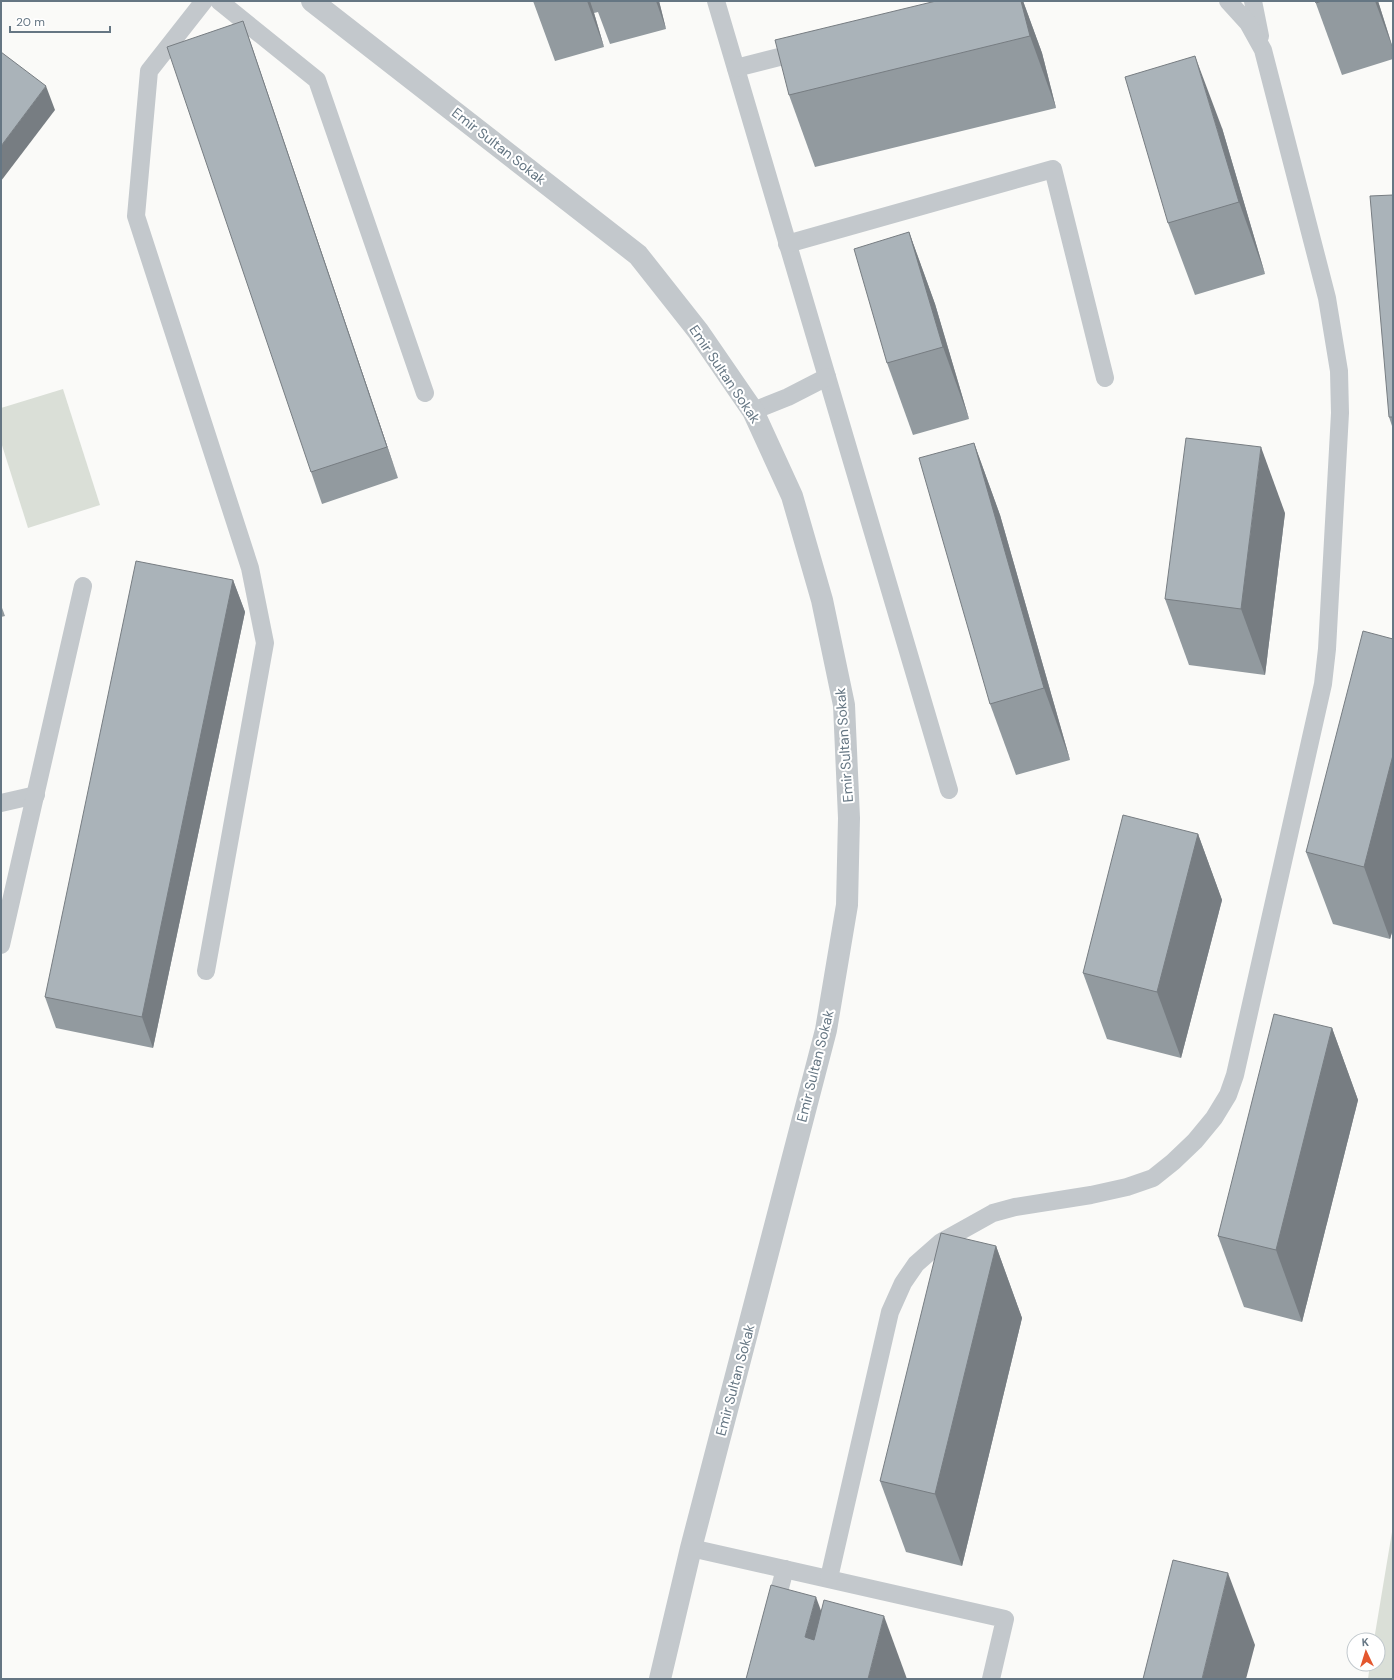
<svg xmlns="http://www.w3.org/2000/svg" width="1394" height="1680" font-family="'DM Sans',sans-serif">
  <rect width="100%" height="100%" fill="#fafaf8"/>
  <g fill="#dadfd7">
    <path d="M63 389 100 505 28 528 1 442V408Z"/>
    <path d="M1393 1526V1679H1368L1370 1664H1378V1640H1374Z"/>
  </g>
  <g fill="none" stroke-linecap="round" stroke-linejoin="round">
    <g stroke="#c3c8cc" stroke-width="18">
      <path d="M204 1 149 71 136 216 250 568 265 643 206 971"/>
      <path d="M219 1 317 80 425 393"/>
      <path d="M716 1 949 790"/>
      <path d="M1253 1 1260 36"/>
      <path d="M736 68 803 51"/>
      <path d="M787 244 1053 169 1105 378"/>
      <path d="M753 411 788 397 827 377"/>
      <path d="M1 803 36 795"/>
      <path d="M1 945 83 586"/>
      <path d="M691 1548 1005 1619 991 1679"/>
      <path d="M829 1578 890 1312 903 1283 916 1264 941 1242 993 1213 1015 1207 1091 1195 1127 1187 1153 1178 1173 1162 1195 1141 1214 1118 1228 1095 1235 1075 1323 684 1327 649 1340 413 1339 371 1327 298 1263 50 1248 23 1228 1"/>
      <path d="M774 1610 785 1569"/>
    </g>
    <path stroke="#c3c8cc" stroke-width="22" d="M312 1 638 255 698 331 753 411 792 496 822 600 844 705 849 818 847 905 826 1030 691 1548 660 1679"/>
  </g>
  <g fill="#929a9f">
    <path d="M533 1H659L666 29 610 44 598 12 594 13 604 47 555 61Z"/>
    <path d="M1023 1 1042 53 1056 108 815 167 789 95Z"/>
    <path d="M1315 1H1378L1393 48V59L1342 75Z"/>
    <path d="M243 21 254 53 398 478 322 504 311 472Z"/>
    <path d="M1222 128 1265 274 1195 295 1168 223Z"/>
    <path d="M1393 195V429L1389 417Z"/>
    <path d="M909 232 935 304 969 419 913 435 887 363Z"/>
    <path d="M974 443 1000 515 1070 760 1016 775 990 704Z"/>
    <path d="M1285 513 1265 675 1189 665 1165 599Z"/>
    <path d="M233 580 245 612 153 1048 56 1028 45 997Z"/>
    <path d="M1 605 5 616 1 617Z"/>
    <path d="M1393 639V929L1390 939 1333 924 1306 852Z"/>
    <path d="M1198 834 1222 900 1181 1058 1107 1039 1083 973Z"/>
    <path d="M1332 1028 1358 1100 1302 1322 1244 1307 1218 1236Z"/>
    <path d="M996 1246 1022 1318 962 1566 906 1552 880 1481Z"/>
  </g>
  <g fill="#777d82">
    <path d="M587 1H590L594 13 604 47Z"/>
    <path d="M656 1H659L666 29Z"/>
    <path d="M1021 1H1023L1042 53 1056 108 1030 36Z"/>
    <path d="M1375 1H1378L1393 49Z"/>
    <path d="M243 21 254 53 398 478 387 447Z"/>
    <path d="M1195 56 1222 128 1265 274 1239 202Z"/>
    <path d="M46 86 55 110 1 181V146Z"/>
    <path d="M909 232 935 304 969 419 943 347Z"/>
    <path d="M974 443 1000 515 1070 760 1044 688Z"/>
    <path d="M1261 447 1285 513 1265 675 1241 609Z"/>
    <path d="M233 580 245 612 153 1048 142 1017Z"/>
    <path d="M1393 755V929L1390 939 1364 867Z"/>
    <path d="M1198 834 1222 900 1181 1058 1157 992Z"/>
    <path d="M1332 1028 1358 1100 1302 1322 1276 1250Z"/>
    <path d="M996 1246 1022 1318 962 1566 935 1494Z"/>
    <path d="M1228 1573 1255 1645 1246 1679H1202Z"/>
    <path d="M816 1597 842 1668 805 1637Z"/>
    <path d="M884 1616 907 1679H868Z"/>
  </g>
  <g fill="#aab3b9" stroke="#777d82">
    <path d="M936 1H1021L1030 36 789 95 775 40Z"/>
    <path d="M1315 1H1322L1316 3Z"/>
    <path d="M243 21 387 447 311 472 167 47Z"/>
    <path d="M1 52 46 86 1 146Z"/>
    <path d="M1195 56 1239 202 1168 223 1125 77Z"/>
    <path d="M1393 195V417H1389L1370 196Z"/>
    <path d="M909 232 943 347 887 363 854 249Z"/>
    <path d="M1186 438 1261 447 1241 609 1165 599Z"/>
    <path d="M974 443 1044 688 990 704 919 458Z"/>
    <path d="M136 561 233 580 142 1017 45 997Z"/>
    <path d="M1363 631 1393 639V755L1364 867 1306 852Z"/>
    <path d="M1123 815 1198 834 1157 992 1083 973Z"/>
    <path d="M1274 1014 1332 1028 1276 1250 1218 1236Z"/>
    <path d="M941 1233 996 1246 935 1494 880 1481Z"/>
    <path d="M1173 1560 1228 1573 1202 1679H1143Z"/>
    <path d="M771 1585 816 1597 805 1637 814 1640 824 1600 884 1616 868 1679H746Z"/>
  </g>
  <g text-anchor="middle" stroke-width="4" stroke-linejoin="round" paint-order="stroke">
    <g font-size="14" fill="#657683" stroke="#fff">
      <text transform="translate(499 146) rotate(38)" y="5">Emir Sultan Sokak</text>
      <text transform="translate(725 374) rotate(56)" y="5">Emir Sultan Sokak</text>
      <text transform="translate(844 745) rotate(-94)" y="5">Emir Sultan Sokak</text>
      <text transform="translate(815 1066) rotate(-76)" y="5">Emir Sultan Sokak</text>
      <text transform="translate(735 1380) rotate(-75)" y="5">Emir Sultan Sokak</text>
    </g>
  </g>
  <rect width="1394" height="1680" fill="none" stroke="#657683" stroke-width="4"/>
  <g transform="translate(1366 1652) rotate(356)"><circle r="19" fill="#ffffff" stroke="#c1c8cd"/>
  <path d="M0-3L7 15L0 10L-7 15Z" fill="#e4572e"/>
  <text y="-6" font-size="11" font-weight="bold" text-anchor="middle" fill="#657683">K</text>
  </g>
  <path d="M10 26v6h100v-6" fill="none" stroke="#657683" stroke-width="2"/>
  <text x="16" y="26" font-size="12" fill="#657683" stroke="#ffffff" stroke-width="3" paint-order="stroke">20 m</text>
</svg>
